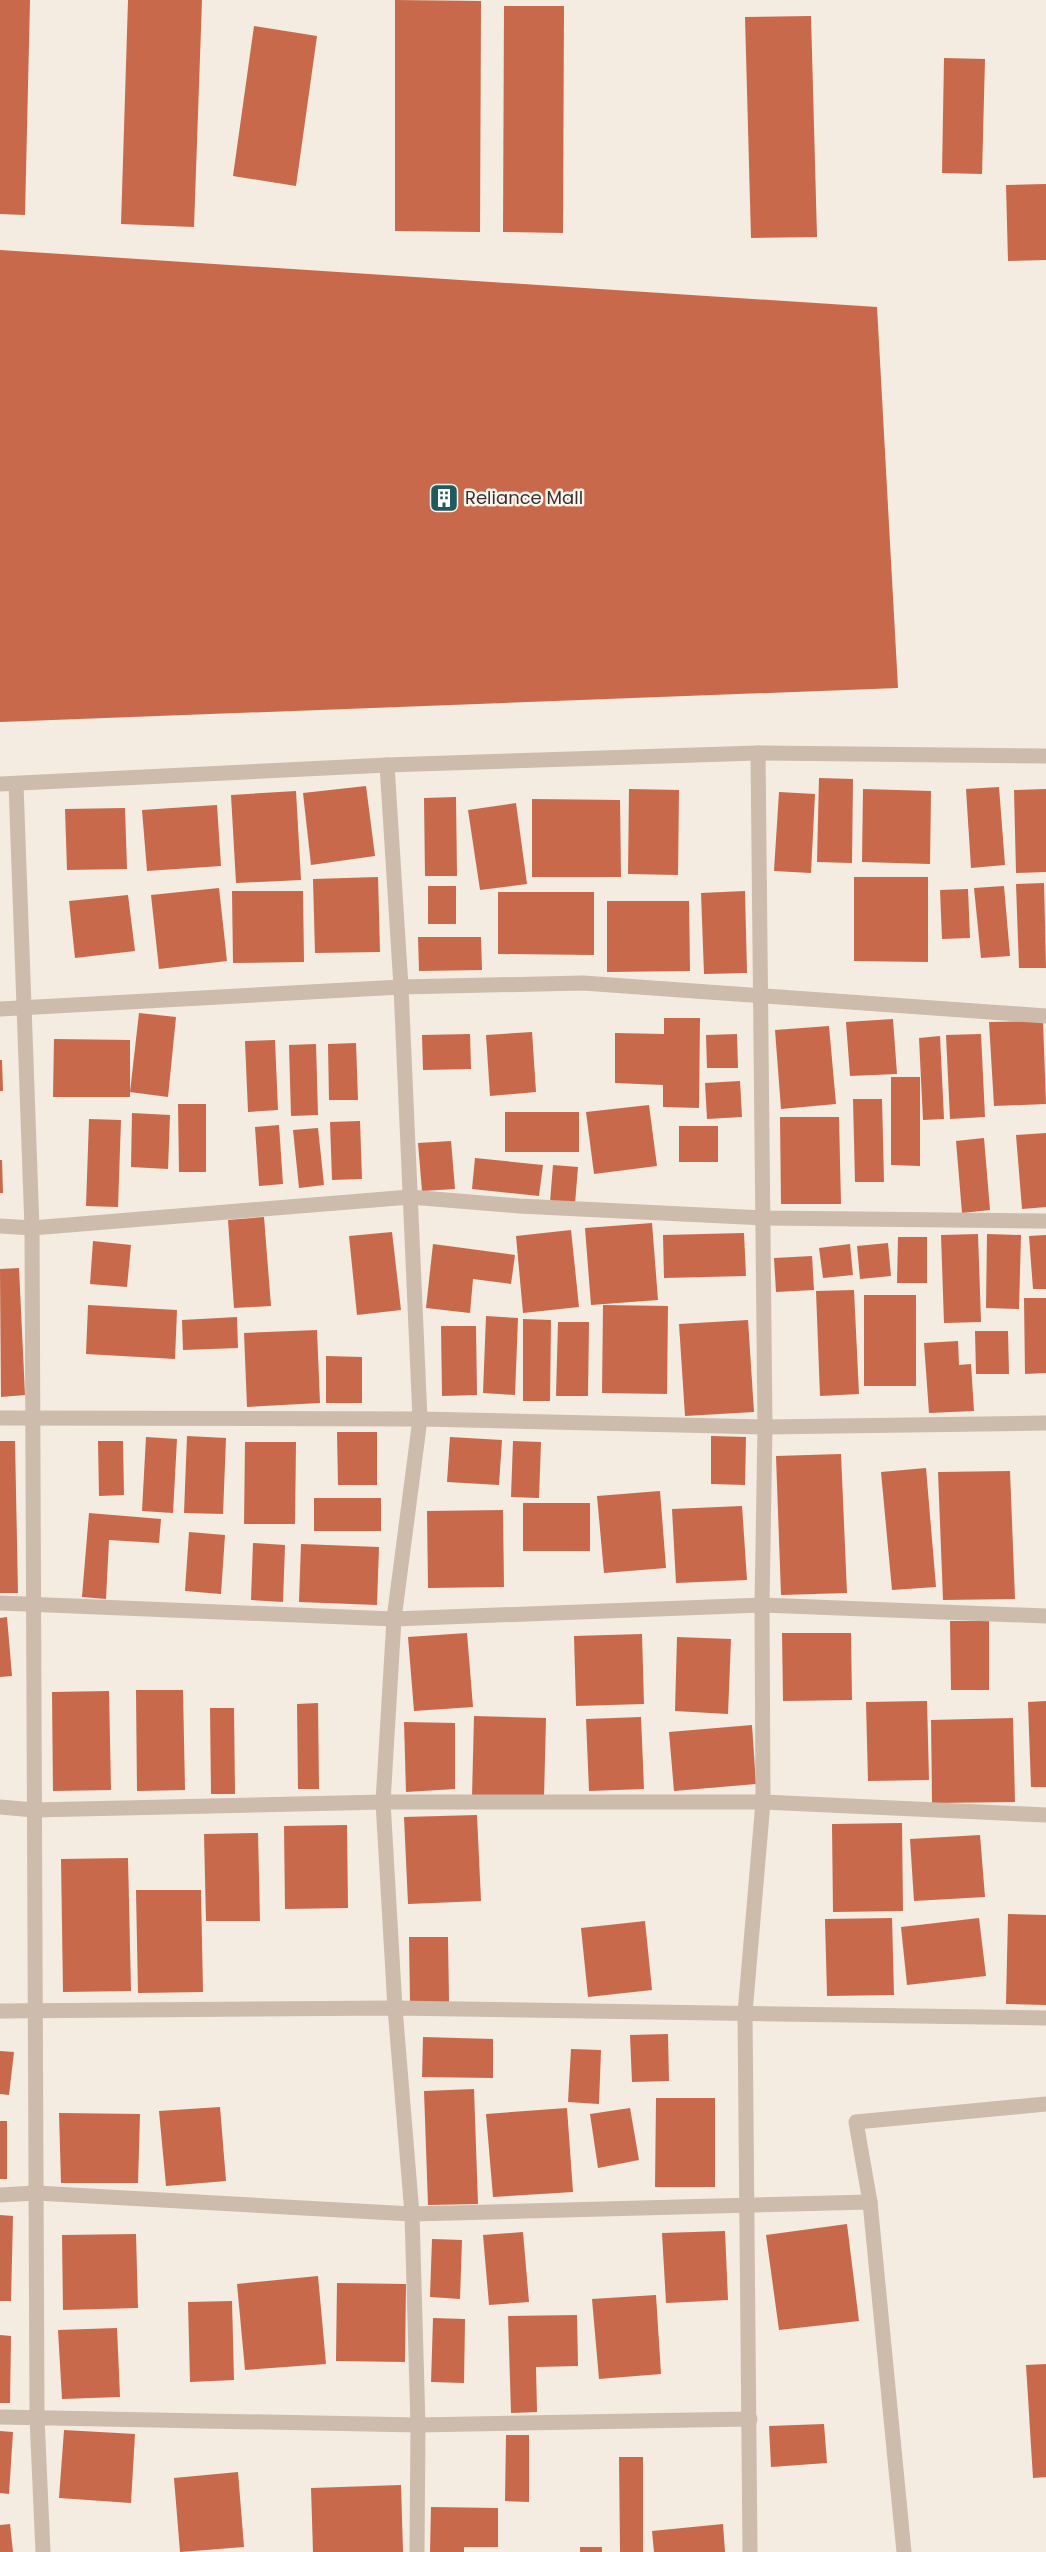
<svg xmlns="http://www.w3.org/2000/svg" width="1046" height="2552" font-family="Poppins,sans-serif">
  <rect width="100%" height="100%" fill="#f4ebe1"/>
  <g fill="#c8694b">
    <path d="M0 0H30L25 215 0 214Z"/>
    <path d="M128 0H202L194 227 121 224Z"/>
    <path d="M395 0 481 1 480 232 395 231Z"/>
    <path d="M504 6H564L563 233 503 232Z"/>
    <path d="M811 16 817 237 751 238 745 17Z"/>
    <path d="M254 26 317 36 296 186 233 176Z"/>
    <path d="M944 58 985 59 982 174 942 173Z"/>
    <path d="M1046 184V260L1008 261 1006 185Z"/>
    <path d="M0 250 877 307 898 688 0 722Z"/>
    <path d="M819 778 853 779 852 863 817 862Z"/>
    <path d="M366 786 375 856 311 865 303 793Z"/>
    <path d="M999 787 1005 865 971 868 966 789Z"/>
    <path d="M629 789 679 790 678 875 628 874Z"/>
    <path d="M863 789 931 791 930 864 862 862Z"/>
    <path d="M1046 789V872L1016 873 1014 790Z"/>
    <path d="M296 791 301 880 236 883 231 795Z"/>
    <path d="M779 792 815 794 811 873 774 871Z"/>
    <path d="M456 797 457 876H425L424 798Z"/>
    <path d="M532 799 620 800 621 877H532Z"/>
    <path d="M516 803 527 884 480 890 468 810Z"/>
    <path d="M217 805 221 866 147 871 142 810Z"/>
    <path d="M125 808 127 869 67 870 65 809Z"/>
    <path d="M378 877 380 952 315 953 313 879Z"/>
    <path d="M854 877H928V962L854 961Z"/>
    <path d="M1044 883 1046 968H1019L1016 884Z"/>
    <rect x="428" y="886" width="28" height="38"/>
    <path d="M1004 886 1010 956 981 958 974 888Z"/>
    <path d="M219 888 227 961 159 969 151 895Z"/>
    <path d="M968 889 970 938 942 939 940 890Z"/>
    <path d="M232 891H303L304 962 233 963Z"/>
    <path d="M745 891 747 973 704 974 701 893Z"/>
    <path d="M498 892H594V955L498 954Z"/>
    <path d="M128 895 135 951 75 958 69 901Z"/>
    <path d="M607 901H689L690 971 607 972Z"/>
    <path d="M418 937H481L482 970 419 971Z"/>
    <path d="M139 1013 176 1017 168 1097 130 1092Z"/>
    <path d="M664 1018H700L699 1108 663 1107V1085L615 1083V1033L664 1034Z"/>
    <path d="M893 1019 897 1074 850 1076 846 1022Z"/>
    <path d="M1043 1021 1046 1104 994 1106 989 1022Z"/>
    <path d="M829 1026 836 1104 781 1109 775 1030Z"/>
    <path d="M532 1032 536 1092 490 1096 486 1035Z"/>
    <path d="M470 1034 471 1069 423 1070 422 1035Z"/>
    <path d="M737 1034 738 1068H707L706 1035Z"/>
    <path d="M981 1034 985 1117 950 1119 946 1035Z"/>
    <path d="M940 1036 944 1119 923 1120 919 1038Z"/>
    <path d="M54 1039 130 1040V1097H53Z"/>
    <path d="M275 1040 278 1110 248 1112 245 1041Z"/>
    <path d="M356 1043 358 1100H329L328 1044Z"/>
    <path d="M316 1044 318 1115 291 1116 289 1045Z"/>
    <path d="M0 1060H2L3 1091H0Z"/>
    <path d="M891 1077H920V1166L891 1165Z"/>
    <path d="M740 1081 742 1117 707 1119 705 1083Z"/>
    <path d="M853 1099H882L884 1182H855Z"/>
    <path d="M178 1104H206V1172H179Z"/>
    <path d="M649 1105 657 1166 594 1174 586 1112Z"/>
    <rect x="505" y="1112" width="74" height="40"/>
    <path d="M132 1113 170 1115 168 1169 131 1167Z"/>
    <path d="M780 1117H839L841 1204H781Z"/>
    <path d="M89 1119 121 1120 118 1207 86 1206Z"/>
    <path d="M360 1121 362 1179 332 1180 330 1122Z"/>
    <path d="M279 1125 283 1184 259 1186 255 1127Z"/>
    <rect x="679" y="1126" width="39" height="36"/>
    <path d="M318 1128 324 1185 299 1188 293 1130Z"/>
    <path d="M1046 1133V1207L1022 1209 1016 1135Z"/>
    <path d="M984 1138 990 1210 962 1213 956 1141Z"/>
    <path d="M451 1141 455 1189 422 1191 418 1143Z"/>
    <path d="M475 1158 543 1165 539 1196 472 1189Z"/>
    <path d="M0 1160H2L3 1193H0Z"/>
    <path d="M553 1165 578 1167 575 1204 550 1202Z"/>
    <path d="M264 1217 271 1306 234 1308 228 1220Z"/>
    <path d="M652 1223 658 1300 591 1305 585 1228Z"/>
    <path d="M571 1230 579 1307 523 1313 516 1236Z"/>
    <path d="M392 1232 401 1310 357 1315 349 1236Z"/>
    <path d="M744 1233 746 1276 664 1278 663 1235Z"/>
    <path d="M978 1234 981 1322 944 1323 941 1235Z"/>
    <path d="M987 1234 1021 1235 1019 1309 986 1308Z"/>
    <path d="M1046 1235V1289H1033L1029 1236Z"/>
    <path d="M898 1237H927V1283H897Z"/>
    <path d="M93 1241 131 1245 127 1287 90 1284Z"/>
    <path d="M888 1243 891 1276 860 1279 857 1246Z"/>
    <path d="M433 1244 515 1255 511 1284 473 1279 470 1313 426 1308Z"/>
    <path d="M850 1244 853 1275 823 1278 819 1248Z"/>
    <path d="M812 1256 814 1290 776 1292 774 1258Z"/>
    <path d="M19 1268 25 1395 1 1397 0 1269Z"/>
    <path d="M854 1290 859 1394 820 1396 816 1291Z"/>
    <rect x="864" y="1295" width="52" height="91"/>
    <path d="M1024 1298H1046V1373L1025 1374Z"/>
    <path d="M88 1305 177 1310 175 1359 86 1354Z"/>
    <path d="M603 1305 668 1306 667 1394 602 1393Z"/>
    <path d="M486 1316 518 1318 515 1395 483 1393Z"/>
    <path d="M237 1317 238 1348 183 1350 182 1320Z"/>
    <path d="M523 1319 551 1320 550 1401H523Z"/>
    <path d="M748 1320 754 1412 685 1416 679 1324Z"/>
    <path d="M558 1322H589L588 1396H556Z"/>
    <path d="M441 1326H476L477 1395 442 1396Z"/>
    <path d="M317 1330 320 1403 247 1407 244 1333Z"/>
    <path d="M975 1331H1008L1009 1374H976Z"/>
    <path d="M958 1341 959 1365 971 1364 974 1411 929 1413 924 1343Z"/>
    <path d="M326 1356 362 1357V1403H326Z"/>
    <path d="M337 1432H377V1485H338Z"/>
    <path d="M187 1436 226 1438 223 1514 184 1513Z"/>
    <path d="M711 1436 746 1437 745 1485 711 1484Z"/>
    <path d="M146 1437 177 1439 173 1513 142 1511Z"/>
    <path d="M450 1437 502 1440 499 1485 447 1482Z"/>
    <path d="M0 1441H15L18 1593H0Z"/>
    <path d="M98 1441H123L124 1495 99 1496Z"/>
    <path d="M513 1441 541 1442 539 1498 511 1497Z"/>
    <path d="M245 1442H296L295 1524H244Z"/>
    <path d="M841 1454 847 1593 781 1595 776 1456Z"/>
    <path d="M926 1468 936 1587 892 1590 881 1472Z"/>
    <path d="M1010 1471 1015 1599 943 1600 938 1472Z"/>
    <path d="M660 1491 666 1568 604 1573 597 1496Z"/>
    <rect x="314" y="1498" width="67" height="33"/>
    <rect x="523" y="1503" width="67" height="48"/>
    <path d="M742 1506 747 1580 676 1583 672 1509Z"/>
    <path d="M503 1510 504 1587 428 1588 427 1511Z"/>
    <path d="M89 1513 161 1519 159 1543 109 1540 106 1599 82 1597Z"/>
    <path d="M189 1532 225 1535 221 1594 185 1591Z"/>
    <path d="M253 1543 285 1545 283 1602 251 1600Z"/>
    <path d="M301 1544 379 1547 377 1605 299 1602Z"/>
    <path d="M7 1617 12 1676 0 1677V1618Z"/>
    <path d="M950 1621H989V1690H951Z"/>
    <path d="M467 1633 473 1707 414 1711 408 1637Z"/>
    <path d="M782 1633H851L852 1700 783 1701Z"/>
    <path d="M642 1634 644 1704 576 1706 574 1636Z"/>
    <path d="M677 1637 731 1639 728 1714 675 1711Z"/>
    <path d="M136 1690H183L185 1790 137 1791Z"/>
    <path d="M109 1691 111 1790 53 1791 52 1692Z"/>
    <path d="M927 1701 929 1780 868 1781 866 1702Z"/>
    <path d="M1046 1701V1787H1031L1028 1702Z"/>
    <path d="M318 1703 319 1789H298L297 1704Z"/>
    <path d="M210 1708H234L235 1794H211Z"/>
    <path d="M474 1716 546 1718 544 1798 472 1797Z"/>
    <path d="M641 1717 644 1789 589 1791 586 1719Z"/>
    <path d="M1013 1718 1015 1802 932 1803 931 1720Z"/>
    <path d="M404 1722 455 1723V1789L406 1792Z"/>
    <path d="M752 1725 756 1784 674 1791 669 1732Z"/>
    <path d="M477 1815 481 1901 408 1904 404 1817Z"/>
    <path d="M902 1823 903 1911 833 1912 832 1824Z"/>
    <path d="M347 1825 348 1908 285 1909 284 1826Z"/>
    <path d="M258 1833 260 1921H206L204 1834Z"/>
    <path d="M980 1835 985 1897 914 1901 910 1839Z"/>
    <path d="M128 1858 131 1991 63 1992 61 1859Z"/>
    <path d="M136 1890H201L203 1992 138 1993Z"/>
    <path d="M1008 1914 1046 1915V2005L1006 2004Z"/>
    <path d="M892 1918 894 1995 827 1996 825 1919Z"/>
    <path d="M979 1918 986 1976 907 1985 901 1927Z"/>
    <path d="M645 1921 652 1990 588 1997 581 1928Z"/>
    <path d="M409 1937H448L449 2002H410Z"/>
    <path d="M668 2034 669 2081 632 2082 630 2035Z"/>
    <path d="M423 2037 493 2039V2078L422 2077Z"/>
    <path d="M571 2049 601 2050 599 2104 568 2102Z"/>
    <path d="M0 2051 14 2052 9 2095 0 2094Z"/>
    <path d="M474 2089 478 2204 428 2205 424 2091Z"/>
    <path d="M656 2098H715V2187H655Z"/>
    <path d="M220 2107 226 2181 166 2186 159 2111Z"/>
    <path d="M567 2108 573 2192 493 2197 486 2114Z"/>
    <path d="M630 2108 639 2160 598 2168 590 2114Z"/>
    <path d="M59 2113 140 2114 138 2183H61Z"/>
    <rect x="0" y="2121" width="7" height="58"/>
    <path d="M0 2215 13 2216 11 2301H0Z"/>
    <path d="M847 2224 859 2321 779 2330 766 2235Z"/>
    <path d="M725 2231 728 2300 666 2303 662 2233Z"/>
    <path d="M523 2232 529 2302 489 2305 483 2235Z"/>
    <path d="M136 2234 138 2308 63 2310 62 2235Z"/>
    <path d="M432 2239 462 2240 460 2299 430 2297Z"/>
    <path d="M318 2276 326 2364 245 2370 237 2284Z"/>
    <path d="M337 2283 406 2284 405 2362 336 2361Z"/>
    <path d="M656 2295 661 2374 599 2379 592 2299Z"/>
    <path d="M232 2301 234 2380 190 2382 188 2302Z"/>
    <path d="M577 2315 578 2366 536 2367 537 2412 511 2413 508 2316Z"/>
    <path d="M433 2318 465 2319 464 2383 431 2382Z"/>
    <path d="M117 2328 120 2397 62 2399 58 2330Z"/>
    <path d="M0 2335 11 2336 10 2403H0Z"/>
    <path d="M1046 2364V2477L1033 2478 1026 2365Z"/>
    <path d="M824 2424 827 2463 771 2467 769 2426Z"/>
    <path d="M64 2430 135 2434 131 2503 59 2498Z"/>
    <path d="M0 2431 13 2432 9 2494 0 2493Z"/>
    <path d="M506 2435H529V2502L505 2501Z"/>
    <path d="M619 2457H643V2552H620Z"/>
    <path d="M238 2472 244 2547 180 2552 174 2478Z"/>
    <path d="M401 2485 403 2552H313L311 2488Z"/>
    <path d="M431 2507 498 2508V2547H464V2552H430Z"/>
    <path d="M10 2524 13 2552H0V2525Z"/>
    <path d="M723 2524 725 2552H654L652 2531Z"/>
    <rect x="580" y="2547" width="22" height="5"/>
  </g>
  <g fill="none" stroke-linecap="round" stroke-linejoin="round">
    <g stroke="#cdbbac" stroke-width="15">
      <path d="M387 765 401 987 420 1419 394 1619 383 1802 395 2008 412 2214 418 2425 417 2552"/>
      <path d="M0 784 387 765 758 753 1046 756"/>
      <path d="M16 784 32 1228 37 2418 43 2552"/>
      <path d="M0 1009 401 987 583 983 1046 1016"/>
      <path d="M0 1226 32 1228 410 1197 519 1206 765 1218 1046 1221"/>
      <path d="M0 1418 420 1419 765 1427 1046 1423"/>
      <path d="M0 1603 394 1619 762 1605 1046 1616"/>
      <path d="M0 1807 34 1810 383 1802H763L1046 1815"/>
      <path d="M0 2011 395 2008 1046 2018"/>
      <path d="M0 2195 36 2193 412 2214 870 2202 856 2122 1046 2104"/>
      <path d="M870 2202 904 2552"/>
      <path d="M0 2417 418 2425 750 2419"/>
      <path d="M750 2552 745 2013 763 1802 762 1605 765 1427 758 753"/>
    </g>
  </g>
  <defs>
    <g id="building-square" transform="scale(1.5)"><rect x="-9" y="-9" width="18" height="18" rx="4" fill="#1f5a5e" stroke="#fbf5ee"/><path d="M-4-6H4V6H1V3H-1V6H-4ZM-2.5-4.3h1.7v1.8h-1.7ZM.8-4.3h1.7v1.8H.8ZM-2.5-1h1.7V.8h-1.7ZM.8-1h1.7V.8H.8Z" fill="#fff"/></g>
  </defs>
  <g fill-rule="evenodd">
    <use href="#building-square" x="444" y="498"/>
  </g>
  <g text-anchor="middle" stroke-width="5" stroke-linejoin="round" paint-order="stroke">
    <g font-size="18" fill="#3b302b" stroke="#fbf5ee" text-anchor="start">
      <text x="465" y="504">Reliance Mall</text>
    </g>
  </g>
</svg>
